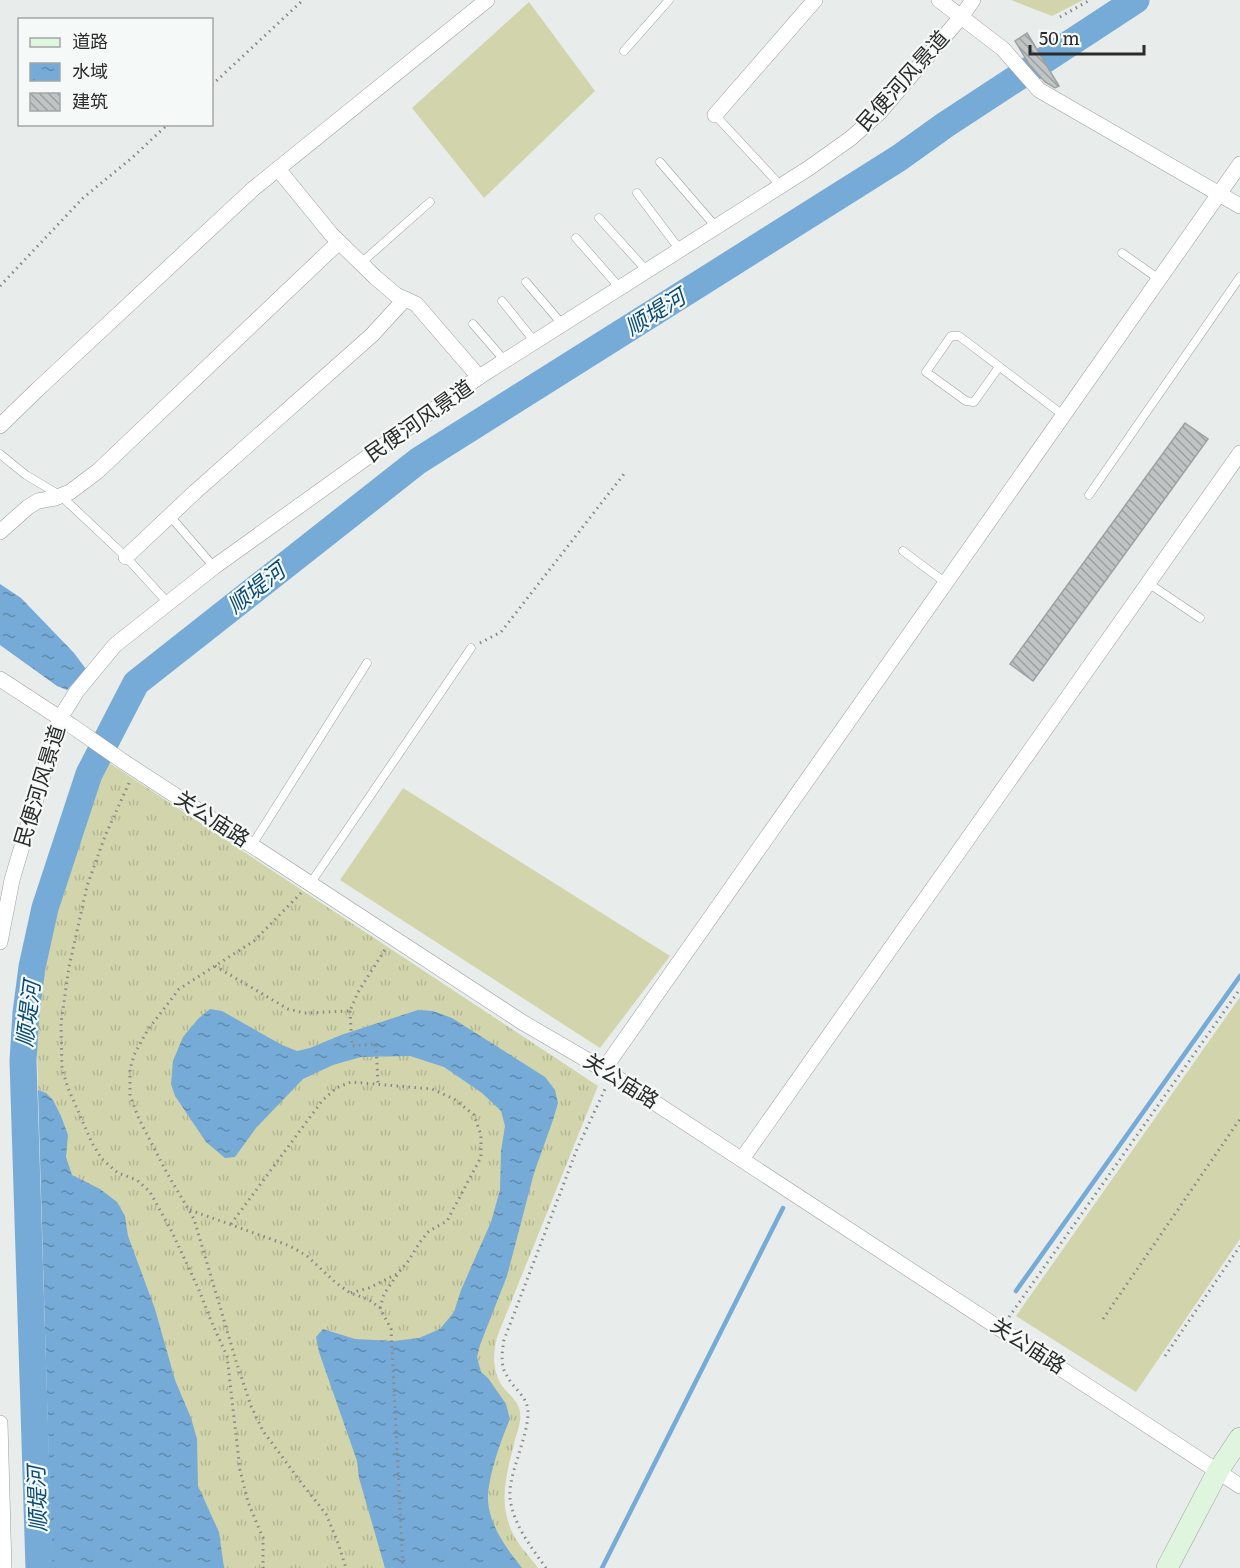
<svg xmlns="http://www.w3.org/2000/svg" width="1240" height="1568" font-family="Literata,'Noto Sans SC',serif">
  <defs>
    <pattern id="grass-tufts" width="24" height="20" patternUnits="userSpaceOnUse" patternTransform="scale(1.5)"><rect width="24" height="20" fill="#d2d5ac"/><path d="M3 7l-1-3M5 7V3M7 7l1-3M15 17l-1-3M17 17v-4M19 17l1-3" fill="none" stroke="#b4b794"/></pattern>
    <pattern id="water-ripples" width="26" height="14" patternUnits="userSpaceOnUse" patternTransform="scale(1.5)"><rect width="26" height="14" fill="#75abd6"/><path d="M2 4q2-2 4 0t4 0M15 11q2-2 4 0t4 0" fill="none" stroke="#608bae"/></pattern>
    <pattern id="building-back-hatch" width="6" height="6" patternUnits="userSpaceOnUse" patternTransform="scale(1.5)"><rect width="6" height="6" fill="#c0c4c5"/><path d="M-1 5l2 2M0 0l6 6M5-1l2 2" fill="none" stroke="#9c9fa0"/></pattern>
  </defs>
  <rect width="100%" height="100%" fill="#e8eceb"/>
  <path fill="url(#grass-tufts)" d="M108 762 598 1086 497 1337C493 1354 492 1370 502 1386 509 1395 518 1400 520 1412 522 1422 516 1434 514 1444 506 1476 498 1503 513 1534 519 1546 530 1557 538 1568H54L36 1024 44 970 57 910 83 818 98 778Z"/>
  <g fill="#d2d5ac">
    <path d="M1011 0H1083L1052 16Z"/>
    <path d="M529 2 595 91 484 198 412 108Z"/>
    <path d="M403 788 670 956 600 1048 340 880Z"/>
    <path d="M1240 997V1239L1136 1392 1016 1316Z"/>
  </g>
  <g fill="url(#water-ripples)">
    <path d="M0 584 21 598 74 653 86 669 67 690 57 686 0 645Z"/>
    <path d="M210 1009 222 1011 282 1045 297 1051 310 1048 341 1035 418 1010 433 1011 452 1018 545 1077 555 1090 558 1103 553 1120 534 1173 507 1276 480 1345 477 1357 481 1372 488 1378 506 1404 510 1419C501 1440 487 1479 488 1501 490 1527 507 1549 522 1568H385L359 1478 357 1461 319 1352 316 1337 323 1329 355 1339 394 1341 419 1338 440 1329 454 1312 461 1290 491 1222 500 1190 501 1151 505 1126 501 1111 482 1093 444 1067 410 1056 361 1057 333 1065 303 1079 256 1128 235 1157 225 1158 206 1142 175 1096 171 1084 173 1061 183 1037 198 1019Z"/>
    <path d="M38 1090 46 1093 53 1100 61 1116 68 1135 66 1157 72 1175 100 1189 117 1202 125 1216 128 1236 155 1309 175 1380 191 1418 197 1439 198 1486 219 1532 224 1568H52Z"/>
  </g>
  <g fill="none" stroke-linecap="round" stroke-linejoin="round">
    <g stroke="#75abd6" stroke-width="4.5">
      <path d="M1016 1291 1240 976"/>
      <path d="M602 1568 783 1208"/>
    </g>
    <path stroke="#75abd6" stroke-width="27" d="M39 1568 23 1061 26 1013 32 967 45 908 89 774 136 683 418 461 899 158 945 125 1136 0"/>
  </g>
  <g fill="url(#building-back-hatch)" stroke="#9ca1a1" stroke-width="1.5">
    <path d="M1027 33 1059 86 1055 88 1045 82 1029 64 1015 41Z"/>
    <path d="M1185 423 1208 439 1033 681 1010 664Z"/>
  </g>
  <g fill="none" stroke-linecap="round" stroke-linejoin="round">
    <g stroke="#9b9f9e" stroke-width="9">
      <g id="lane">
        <path d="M624 51 669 0"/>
        <path d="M715 115 781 186"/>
        <path d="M660 162 716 227"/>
        <path d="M637 193 680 250"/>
        <path d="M599 218 647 271"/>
        <path d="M576 238 620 288"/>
        <path d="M1122 253 1159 279"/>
        <path d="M361 263 430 202"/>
        <path d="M526 282 562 324"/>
        <path d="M502 301 535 342"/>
        <path d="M473 324 505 361"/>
        <path d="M999 367 974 402 966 401 926 372 951 336H959L1063 415"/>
        <path d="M0 454 26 475 61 496 126 557 168 603"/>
        <path d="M1089 495 1240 277"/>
        <path d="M170 516 214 567"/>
        <path d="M903 551 946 583"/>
        <path d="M1148 583 1200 618"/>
        <path d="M252 845 367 663"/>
        <path d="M310 884 471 648"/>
      </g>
    </g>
    <g stroke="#9b9f9e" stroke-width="16">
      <g id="street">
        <path d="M939 0 1003 49 1039 90 1240 206"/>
        <path d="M715 115 815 0"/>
        <path d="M278 169 331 234 375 277 396 295 416 304 479 377"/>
        <path d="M0 426 38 389 253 189 487 0"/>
        <path d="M0 532 28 507 38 501 55 498 70 492 98 471 339 242"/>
        <path d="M126 557 195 492 372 335 405 299"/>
        <path d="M0 679 72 726 121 760 522 1022 611 1074 1240 1486"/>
        <path d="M0 942 12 880 60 718 77 691 115 645 214 567 479 377 809 168 851 138 879 113 961 17 973 0"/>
        <path d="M604 1069 1240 164"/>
        <path d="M742 1159 1240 453"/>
        <path d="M0 1423 4 1568"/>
      </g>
    </g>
    <g stroke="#9b9f9e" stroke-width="22">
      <path id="secondary" d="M1167 1568 1218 1471 1240 1438"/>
    </g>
    <g stroke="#888a8a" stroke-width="3" stroke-dasharray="1.5 4.5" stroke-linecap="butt">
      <path d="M1060 17 1090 0"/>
      <path d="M212 85 303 0"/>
      <path d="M0 286 83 198 133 157 168 124"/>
      <path d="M480 643 501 632 624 474"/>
      <path d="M129 783 105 836 87 886 69 967 61 1023 62 1069 68 1088 92 1143 102 1159 118 1173 137 1180 150 1192 172 1232 199 1290 212 1323 227 1356 240 1470 248 1502 263 1538V1568"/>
      <path d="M301 893 254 941 179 989 147 1031 134 1055 130 1069V1096L139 1119 167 1173 194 1219 236 1361 251 1406 263 1431 303 1485 326 1514 338 1543 346 1568"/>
      <path d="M215 966 288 1009 304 1013 350 1011 358 992 386 948"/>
      <path d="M350 1011 352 1046 376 1044 378 1084"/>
      <path d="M190 1210 290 1246 307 1256 335 1282 350 1293 368 1299 380 1308 391 1329 403 1568"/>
      <path d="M231 1224 322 1101 336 1088 351 1082 432 1089 454 1099 474 1115 481 1135V1157L447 1221 429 1231 420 1242 407 1263 397 1274 369 1288 350 1293"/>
      <path d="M380 1308 384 1294 397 1275"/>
      <path d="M1009 1317 1240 989"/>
      <path d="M1103 1319 1240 1119"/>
      <path d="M1165 1356 1240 1246"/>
      <path d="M546 1568C531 1547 513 1524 510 1498 509 1484 514 1470 518 1457 522 1442 528 1427 528 1412 528 1397 513 1388 507 1376 500 1366 502 1352 504 1340L577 1149 606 1087"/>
    </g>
    <use href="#lane" stroke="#fff" stroke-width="8"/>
    <use href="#street" stroke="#fff" stroke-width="15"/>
    <use href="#secondary" stroke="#dff5de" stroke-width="21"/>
  </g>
  <g text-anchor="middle" stroke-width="4.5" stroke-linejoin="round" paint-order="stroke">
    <g font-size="21" fill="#2a2b2b" stroke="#f5faf8">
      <text transform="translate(903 81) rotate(-48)" y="7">民便河风景道</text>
      <text transform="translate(419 421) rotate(-35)" y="7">民便河风景道</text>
      <text transform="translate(40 786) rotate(-73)" y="7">民便河风景道</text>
      <text transform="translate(212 819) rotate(33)" y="7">关公庙路</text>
      <text transform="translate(621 1081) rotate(32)" y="7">关公庙路</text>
      <text transform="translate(1028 1346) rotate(33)" y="7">关公庙路</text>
    </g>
    <g font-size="22" font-style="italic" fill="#094b74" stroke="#f5faf8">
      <text transform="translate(655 312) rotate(-32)" y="8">顺堤河</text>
      <text transform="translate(256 588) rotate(-38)" y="8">顺堤河</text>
      <text transform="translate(28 1014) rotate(-83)" y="8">顺堤河</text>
      <text transform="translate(37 1499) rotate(-92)" y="8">顺堤河</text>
    </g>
  </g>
  <rect x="18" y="18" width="195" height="108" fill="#f5faf8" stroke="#a4a7a6" stroke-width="1.5"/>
  <rect x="30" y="38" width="30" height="9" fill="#dff5de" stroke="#a4a7a6" stroke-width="1.5"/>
  <text x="72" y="48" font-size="18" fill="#2a2b2b">道路</text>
  <rect x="30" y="63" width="30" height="18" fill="url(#water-ripples)" stroke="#a4a7a6" stroke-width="1.5"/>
  <text x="72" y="78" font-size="18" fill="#2a2b2b">水域</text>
  <rect x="30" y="93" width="30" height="18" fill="url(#building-back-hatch)" stroke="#a4a7a6" stroke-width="1.5"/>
  <text x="72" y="108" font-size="18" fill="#2a2b2b">建筑</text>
  <path d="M1030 45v9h114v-9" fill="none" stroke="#2a2b2b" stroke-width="3"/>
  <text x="1039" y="45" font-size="18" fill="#2a2b2b" stroke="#f5faf8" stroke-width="4.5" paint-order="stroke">50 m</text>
</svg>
